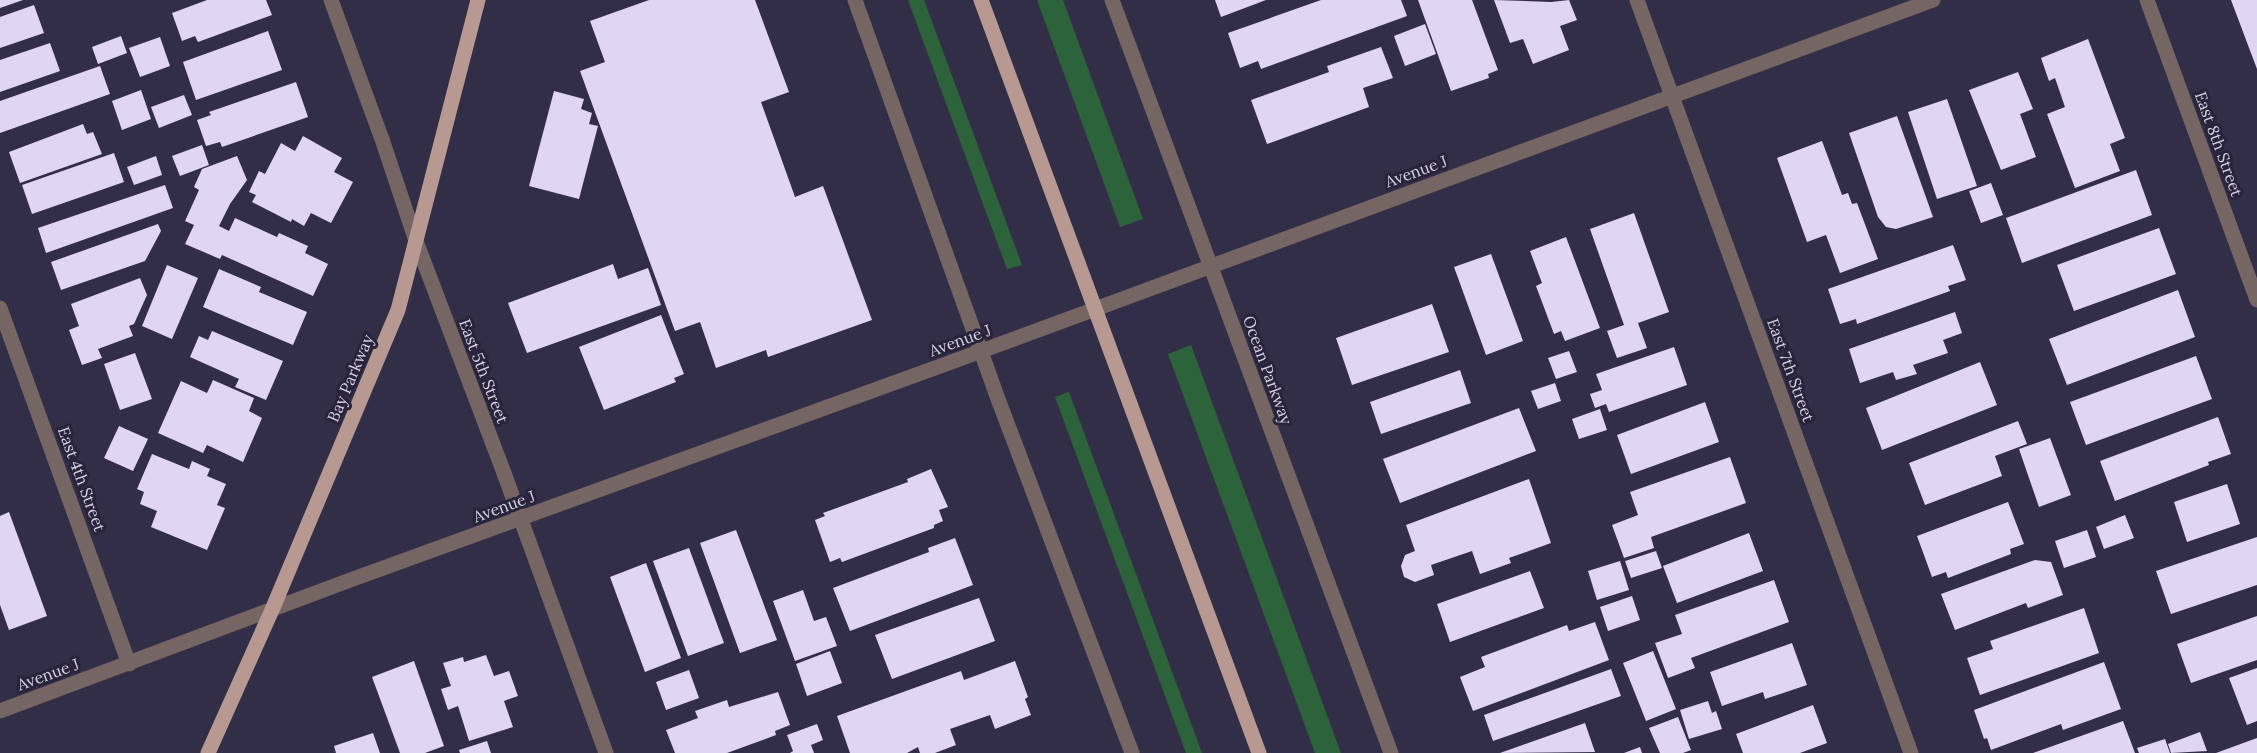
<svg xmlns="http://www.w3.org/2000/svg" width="2257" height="753" font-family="Lora,serif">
  <rect width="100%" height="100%" fill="#332e47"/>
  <g fill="#2d633a">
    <path d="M908 0H924L1022 265 1007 269Z"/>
    <path d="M1037 0H1063L1143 219 1120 227Z"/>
    <path d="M1191 345 1341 753H1315L1168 354Z"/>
    <path d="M1069 392 1202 753H1186L1055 397Z"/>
  </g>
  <g fill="#e1d5f4">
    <path d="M0 0H23L0 8Z"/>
    <path d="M207 0H266L272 15 198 42 195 36 182 41 172 13Z"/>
    <path d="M649 0H755L789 92 761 102 795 197 823 186 872 320 768 357 766 350 716 368 700 322 675 331 580 71 605 62 590 21Z"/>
    <path d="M1215 0H1266L1221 17Z"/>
    <path d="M1321 0H1401L1407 16 1261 69 1258 61 1240 68 1228 33Z"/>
    <path d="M1418 0H1472L1498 70 1488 74 1489 78 1451 91Z"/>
    <path d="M1494 0 1551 2 1569 0 1577 20 1560 26 1569 50 1533 64 1523 39 1510 43Z"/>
    <path d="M2231 0H2257V69Z"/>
    <path d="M34 5 44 33 0 48V17Z"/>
    <path d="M1425 24 1436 54 1405 66 1394 36Z"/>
    <path d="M268 31 282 70 196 100 183 62Z"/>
    <path d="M121 36 127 53 98 64 92 47Z"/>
    <path d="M160 37 170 66 140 77 129 48Z"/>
    <path d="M2088 39 2125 138 2110 144 2120 171 2075 188 2047 114 2065 107 2055 78 2049 81 2041 58Z"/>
    <path d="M50 43 60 71 0 92V60Z"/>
    <path d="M1381 47 1393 78 1363 88 1369 107 1267 144 1251 100 1329 72 1327 66Z"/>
    <path d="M100 66 110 94 0 133V101Z"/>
    <path d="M2018 72 2033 109 2020 114 2036 157 2001 170 1969 90Z"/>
    <path d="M296 82 308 117 222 147 220 142 206 146 197 120 211 115 209 112Z"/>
    <path d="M141 90 151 119 122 130 112 101Z"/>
    <path d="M554 91 584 99 581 109 592 113 589 124 598 126 579 199 529 186Z"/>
    <path d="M184 95 192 115 159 128 151 107Z"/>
    <path d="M1947 99 1977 186 1937 199 1908 112Z"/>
    <path d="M1897 116 1933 217 1896 229 1886 227 1878 217 1849 133Z"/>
    <path d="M83 124 87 134 93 132 102 154 20 183 9 152Z"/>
    <path d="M303 136 342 158 334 172 353 182 331 223 311 213 304 226 292 219 291 222 252 202 256 195 249 192 259 171 265 174 281 143 295 151Z"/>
    <path d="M1822 141 1842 195 1848 193 1852 204 1857 203 1878 259 1840 273 1826 235 1807 242 1777 158Z"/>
    <path d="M202 145 209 165 180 176 172 156Z"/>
    <path d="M114 153 124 182 32 214 22 185Z"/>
    <path d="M156 156 162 175 134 185 127 167Z"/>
    <path d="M237 156 247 180 230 204 219 226 229 231 235 218 277 237 279 233 308 246 305 253 328 264 313 296 222 255 220 259 185 244 194 225 185 221 199 190 194 187 202 169Z"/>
    <path d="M2136 170 2152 215 2022 263 2006 218Z"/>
    <path d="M1991 183 2003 215 1981 223 1969 191Z"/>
    <path d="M165 185 173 208 46 253 38 228Z"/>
    <path d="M1634 213 1669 312 1638 323 1647 348 1617 358 1607 331 1624 325 1590 229Z"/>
    <path d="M158 224 161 231 145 261 61 290 51 262Z"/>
    <path d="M2159 228 2176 274 2074 311 2057 265Z"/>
    <path d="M1566 237 1600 328 1565 341 1561 331 1554 334 1536 286 1542 283 1530 251Z"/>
    <path d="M1953 245 1966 280 1948 286 1950 291 1857 324 1856 319 1840 324 1828 289Z"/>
    <path d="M1491 254 1523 341 1486 355 1454 267Z"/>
    <path d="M613 264 618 279 648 268 661 305 527 353 508 303Z"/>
    <path d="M167 265 198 278 172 339 142 326Z"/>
    <path d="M219 269 261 287 259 292 307 312 293 345 203 307Z"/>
    <path d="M140 278 147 295 134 324 129 326 133 336 98 349 102 358 82 365 69 330 79 326 71 304Z"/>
    <path d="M2178 290 2195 337 2067 385 2049 339Z"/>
    <path d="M1432 304 1449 352 1352 385 1336 338Z"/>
    <path d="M1955 312 1962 333 1943 340 1948 353 1913 365 1917 374 1896 380 1893 372 1860 383 1849 349Z"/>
    <path d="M661 315 684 374 674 378 676 382 604 410 579 347Z"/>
    <path d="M212 331 283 361 266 400 235 387 239 379 190 357 199 336 208 340Z"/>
    <path d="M1674 347 1687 385 1609 412 1606 404 1595 408 1590 394 1602 390 1596 374Z"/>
    <path d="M1569 351 1577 372 1556 379 1548 358Z"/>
    <path d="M135 353 152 399 120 410 104 364Z"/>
    <path d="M2196 356 2212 399 2086 445 2070 402Z"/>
    <path d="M1980 362 1997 405 1882 450 1866 408Z"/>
    <path d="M1460 370 1471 403 1381 434 1370 402Z"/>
    <path d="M213 380 254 398 249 411 262 418 243 462 207 445 203 453 158 433 181 381 207 393Z"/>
    <path d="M1555 383 1561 401 1538 409 1531 391Z"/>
    <path d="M1705 402 1719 442 1631 474 1617 435Z"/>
    <path d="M1519 408 1536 451 1400 503 1383 459Z"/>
    <path d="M1600 409 1607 430 1579 439 1572 419Z"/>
    <path d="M2218 417 2231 454 2208 462 2209 465 2115 501 2100 461Z"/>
    <path d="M2018 421 2027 444 1995 456 2002 476 1925 505 1909 463Z"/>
    <path d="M119 426 148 439 133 471 104 458Z"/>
    <path d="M2050 438 2071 495 2039 507 2019 449Z"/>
    <path d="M152 454 189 469 192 461 210 469 207 476 226 484 217 505 225 508 207 550 151 527 157 511 140 504 144 492 137 489Z"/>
    <path d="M1730 457 1746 503 1651 537 1654 548 1624 558 1612 525 1638 515 1630 492Z"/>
    <path d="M931 469 948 507 939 510 943 521 934 525V528L842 562 840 558 830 562 815 520 825 516 823 513 908 482 907 479Z"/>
    <path d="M1529 479 1551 543 1509 558 1511 563 1480 574 1472 551 1431 565 1434 575 1415 582 1404 577 1401 566 1405 555 1415 551 1406 525Z"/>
    <path d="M2227 484 2240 524 2187 542 2174 502Z"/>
    <path d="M2008 502 2024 544 2010 549 2011 554 1948 578 1946 572 1932 577 1917 536Z"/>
    <path d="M9 512 47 616 9 630 0 605V516Z"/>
    <path d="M2125 515 2134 538 2104 549 2096 527Z"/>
    <path d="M736 530 777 640 740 653 700 543Z"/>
    <path d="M2087 530 2096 557 2064 568 2055 541Z"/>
    <path d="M1749 533 1763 571 1677 603 1663 566Z"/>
    <path d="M2257 537V585L2171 614 2156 571Z"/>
    <path d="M955 538 973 585 850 631 833 588 929 552 928 548Z"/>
    <path d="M689 548 724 643 688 656 653 561Z"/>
    <path d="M1656 551 1662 568 1631 578 1625 561Z"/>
    <path d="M2035 560 2051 562 2063 595 2028 608 2026 603 1955 630 1941 594Z"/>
    <path d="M1620 561 1629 590 1597 600 1588 571Z"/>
    <path d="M646 563 681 658 645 672 610 577Z"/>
    <path d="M1530 571 1544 608 1450 642 1437 604Z"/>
    <path d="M1774 580 1789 622 1691 658 1695 668 1668 678 1655 643 1682 634 1675 615Z"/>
    <path d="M803 590 814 621 826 617 837 646 795 661 773 601Z"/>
    <path d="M1632 596 1640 620 1608 631 1600 607Z"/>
    <path d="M979 598 995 641 892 679 875 635Z"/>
    <path d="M2084 608 2099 653 1980 695 1967 658 1993 649 1990 641Z"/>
    <path d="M2257 616V660L2191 683 2177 644Z"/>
    <path d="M1595 622 1609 660 1473 711 1460 677 1485 667 1481 657 1567 625 1569 631Z"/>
    <path d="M1792 643 1807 685 1765 699 1763 692 1722 706 1710 672Z"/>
    <path d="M830 651 842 683 807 696 796 664Z"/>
    <path d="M1653 651 1676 709 1646 721 1623 663Z"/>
    <path d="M486 655 494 676 509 671 518 696 504 701 513 727 469 741 458 706 448 710 441 689 451 686 443 663 463 657 464 662Z"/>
    <path d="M414 661 444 746 425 753H400L372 677Z"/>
    <path d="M1015 661 1028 697 1025 699 1031 715 995 729 990 715 950 729 956 745 935 753H920L918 747 907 753H850L837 716 961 671 964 680Z"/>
    <path d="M2104 662 2121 709 2063 730 2061 724 1991 750 1987 738 1984 739 1974 710Z"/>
    <path d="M2257 668V721L2247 725 2229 678Z"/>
    <path d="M1611 669 1621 696 1493 741 1484 715Z"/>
    <path d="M689 670 699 698 666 710 656 682Z"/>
    <path d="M778 692 790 725 775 731 776 735 727 753H675L666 730 698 718 695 711 727 700 729 707Z"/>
    <path d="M1708 701 1712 713 1716 711 1722 729 1689 739 1680 710Z"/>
    <path d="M1813 705 1827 743 1800 753H1743L1736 734Z"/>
    <path d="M1678 717 1691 750 1683 753H1660L1649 728Z"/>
    <path d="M2123 721 2135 753H2033Z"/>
    <path d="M1585 723 1595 752 1500 753Z"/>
    <path d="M817 724 823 740 811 745 814 753H790L793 751 787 735Z"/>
    <path d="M2200 732 2207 751 2171 753 2168 744Z"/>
    <path d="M373 733 380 753H336L334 746Z"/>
    <path d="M2257 738V753H2216Z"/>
    <path d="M2165 739 2170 753H2139L2137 748Z"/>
    <path d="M487 741 491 753H460L459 750Z"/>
    <path d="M1640 747 1642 753H1624Z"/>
  </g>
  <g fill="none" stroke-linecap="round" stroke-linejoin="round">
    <g stroke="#756663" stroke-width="15">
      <path d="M331 0 383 142 416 241 504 473 606 753"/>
      <path d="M855 0 998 399 1132 753"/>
      <path d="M1112 0 1391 753"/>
      <path d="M1637 0 1911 753"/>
      <path d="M2147 0 2257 300"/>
      <path d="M0 308 129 664"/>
      <path d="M0 711 353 579 946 364 1933 0"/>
    </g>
    <g stroke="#b79992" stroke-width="15">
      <path d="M981 0 1259 753"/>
      <path d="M208 753 272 610 398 310 478 0"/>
    </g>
  </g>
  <g text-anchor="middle" stroke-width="6" stroke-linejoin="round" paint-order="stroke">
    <g font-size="16" fill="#d5d3e3" stroke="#29243c">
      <text transform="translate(2219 144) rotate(70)" y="6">East 8th Street</text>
      <text transform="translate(1416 171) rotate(-20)" y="6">Avenue J</text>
      <text transform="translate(960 340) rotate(-20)" y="6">Avenue J</text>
      <text transform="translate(1268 370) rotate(70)" y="6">Ocean Parkway</text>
      <text transform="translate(1791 370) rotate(70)" y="6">East 7th Street</text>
      <text transform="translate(484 371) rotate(69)" y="6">East 5th Street</text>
      <text transform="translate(350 378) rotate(-67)" y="6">Bay Parkway</text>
      <text transform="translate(82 479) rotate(70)" y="6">East 4th Street</text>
      <text transform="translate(504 506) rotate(-20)" y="6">Avenue J</text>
      <text transform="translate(48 674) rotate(-20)" y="6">Avenue J</text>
    </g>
  </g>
</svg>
